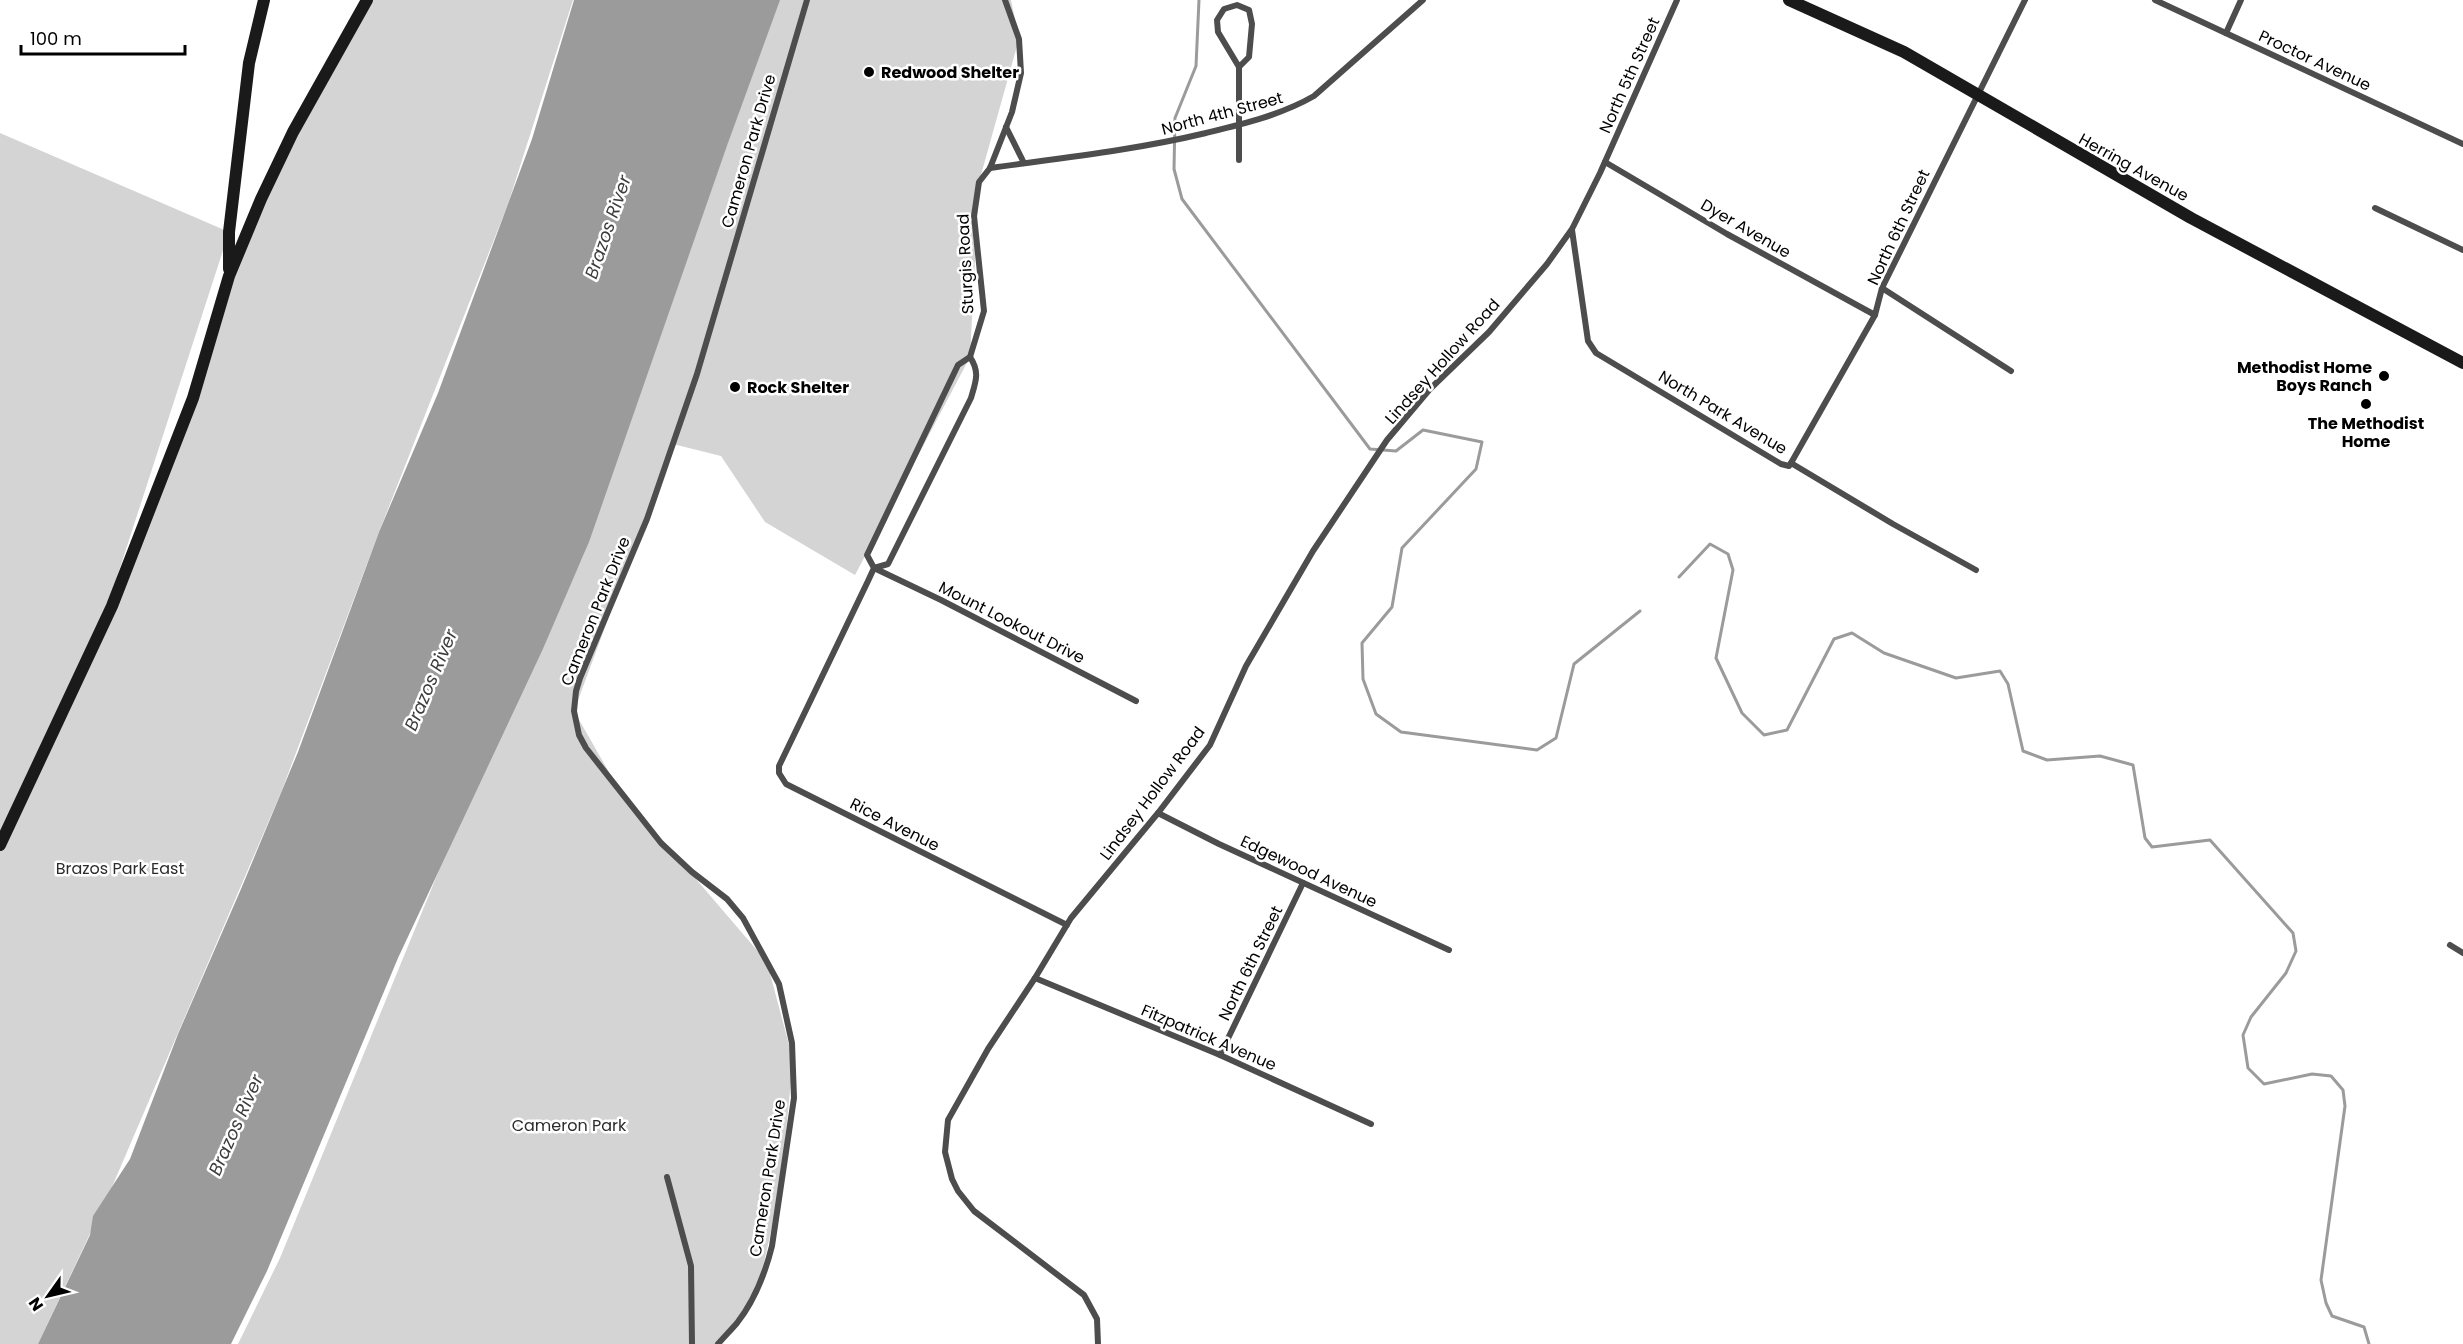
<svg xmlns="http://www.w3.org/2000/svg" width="2463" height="1344" font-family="Poppins,sans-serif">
  <rect width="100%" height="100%" fill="#fff"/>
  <g fill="#d4d4d4">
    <path d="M365 0H573L508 204 379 532 282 790 112 1187 38 1344H0V133L229 232 117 577 169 458 229 276 312 97Z"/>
    <path d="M778 0H1011L1019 39 979 182 970 357 855 575 765 522 721 456 673 444 574 711 618 788 767 962 793 1060 780 1193 757 1292 717 1344H238L280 1258 438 873 583 556Z"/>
  </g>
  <path fill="#9b9b9b" d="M574 0H780L728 143 589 542 542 651 398 958 267 1271 231 1344H38L90 1235 93 1216 130 1159 178 1034 241 889 298 752 379 532 438 393 532 139Z"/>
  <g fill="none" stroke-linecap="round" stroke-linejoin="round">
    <g stroke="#9b9b9b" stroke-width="3">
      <path d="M1199 0 1196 66 1175 118 1174 169 1182 199 1370 449 1396 451 1423 430 1482 442 1476 469 1402 548 1392 607 1362 643 1363 679 1376 714 1401 732 1537 750 1556 738 1574 664 1640 611"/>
      <path d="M1679 577 1710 544 1728 554 1733 570 1716 658 1742 713 1764 735 1787 730 1834 639 1852 633 1884 653 1956 678 2000 671 2008 684 2023 751 2047 760 2100 756 2133 765 2145 838 2152 847 2210 840 2293 933 2296 951 2286 973 2251 1017 2243 1035 2248 1068 2264 1084 2312 1074 2331 1076 2343 1090 2345 1106 2321 1280 2326 1303 2332 1316 2364 1327 2369 1344"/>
    </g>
    <g stroke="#4d4d4d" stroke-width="6">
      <path d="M1005 0 1019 39 1021 73 1012 112 990 168 979 182 974 216 984 311 970 357 958 365 867 555 874 568 868 581 779 766V773L786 784 1067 925"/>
      <path d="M2155 0 2463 144"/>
      <path d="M2226 33 2241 0"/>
      <path d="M1239 67 1249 57 1252 24 1249 10 1237 5 1224 9 1217 20 1218 32 1239 67V160"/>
      <path d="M1006 127 1024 163"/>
      <path d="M1605 162 1727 234 1875 315"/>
      <path d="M990 168C1062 158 1135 150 1206 133 1243 124 1281 115 1314 96L1423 0"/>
      <path d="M2375 208 2463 250"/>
      <path d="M1572 230 1588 341 1596 353 1781 464 1789 466 1791 463 1893 524 1976 570"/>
      <path d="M1882 288 2011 371"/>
      <path d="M1791 463 1875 315 1882 288 2025 0"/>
      <path d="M874 568 941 600 1136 701"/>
      <path d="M874 568 888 564 971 398C976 381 980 372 970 357"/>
      <path d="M1158 813 1219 844 1449 950"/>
      <path d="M2450 945 2463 953"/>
      <path d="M1035 978 1220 1055 1371 1124"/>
      <path d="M1220 1055 1303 883"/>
      <path d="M667 1177 691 1266 692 1344"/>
      <path d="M718 1344C724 1337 731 1330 737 1323 755 1300 765 1274 772 1246L794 1098 792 1043 779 984 743 918 727 899 692 872 661 843 586 748 579 735 574 711 576 691 580 678 647 519 697 374 807 0"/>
      <path d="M1098 1344 1097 1319 1084 1295 974 1211 958 1191 952 1179 945 1152 948 1120 988 1049 1035 978 1071 918 1158 813 1210 745 1246 666 1313 551 1387 440 1430 389 1489 332 1547 264 1572 229 1600 173 1677 0"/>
    </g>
    <g stroke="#1a1a1a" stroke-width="12">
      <path d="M1789 0 1904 52 2191 218 2463 363"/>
      <path d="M229 269V232L249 63 264 0"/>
      <path d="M0 845 112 606 193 398 229 276 261 199 293 132 367 0"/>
    </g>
  </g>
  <g fill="#000" stroke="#fff" stroke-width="2">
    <circle cx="869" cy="72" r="6"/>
    <circle cx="2384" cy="376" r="6"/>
    <circle cx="735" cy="387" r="6"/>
    <circle cx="2366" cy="404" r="6"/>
  </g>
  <g text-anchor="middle" stroke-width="5" stroke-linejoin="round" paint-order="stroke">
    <g font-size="16" fill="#000" stroke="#fff">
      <text transform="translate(2315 60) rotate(25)" y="6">Proctor Avenue</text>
      <text transform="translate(1629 75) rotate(-66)" y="6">North 5th Street</text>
      <text transform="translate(1222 113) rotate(-15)" y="6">North 4th Street</text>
      <text transform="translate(748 151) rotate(-74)" y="6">Cameron Park Drive</text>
      <text transform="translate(2134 167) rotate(29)" y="6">Herring Avenue</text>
      <text transform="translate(1898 227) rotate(-65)" y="6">North 6th Street</text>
      <text transform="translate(1746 228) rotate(30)" y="6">Dyer Avenue</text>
      <text transform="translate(965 264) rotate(-93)" y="6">Sturgis Road</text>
      <text transform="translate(1442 361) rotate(-48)" y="6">Lindsey Hollow Road</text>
      <text transform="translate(1723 412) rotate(31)" y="6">North Park Avenue</text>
      <text transform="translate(595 611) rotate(-68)" y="6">Cameron Park Drive</text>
      <text transform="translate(1012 622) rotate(27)" y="6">Mount Lookout Drive</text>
      <text transform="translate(1152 793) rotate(-53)" y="6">Lindsey Hollow Road</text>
      <text transform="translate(895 824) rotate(27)" y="6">Rice Avenue</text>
      <text transform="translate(1309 871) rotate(25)" y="6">Edgewood Avenue</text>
      <text transform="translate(1250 963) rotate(-64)" y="6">North 6th Street</text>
      <text transform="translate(1209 1037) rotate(23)" y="6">Fitzpatrick Avenue</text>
      <text transform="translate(767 1178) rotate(-81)" y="6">Cameron Park Drive</text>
    </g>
    <g font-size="16" font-weight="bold" fill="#000" stroke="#fff" text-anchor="start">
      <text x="881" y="78">Redwood Shelter</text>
      <text x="2372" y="373" text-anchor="end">Methodist Home<tspan x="2372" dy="18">Boys Ranch</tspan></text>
      <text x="747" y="393">Rock Shelter</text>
      <text x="2366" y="429" text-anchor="middle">The Methodist<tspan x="2366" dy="18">Home</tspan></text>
    </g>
    <g font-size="16" fill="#2b2b2b" stroke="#fff">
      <text x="120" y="874">Brazos Park East</text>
      <text x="569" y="1131">Cameron Park</text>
    </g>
    <g font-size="18" font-style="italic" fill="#3c3c3c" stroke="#fff">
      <text transform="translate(608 227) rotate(-71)" y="6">Brazos River</text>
      <text transform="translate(431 680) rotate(-67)" y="6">Brazos River</text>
      <text transform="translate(236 1125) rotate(-66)" y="6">Brazos River</text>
    </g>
  </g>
  <g transform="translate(48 1296) rotate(236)" stroke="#ffffff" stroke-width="4.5" paint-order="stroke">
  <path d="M0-4.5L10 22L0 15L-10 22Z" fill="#000000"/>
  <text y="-9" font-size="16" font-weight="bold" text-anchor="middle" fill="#000000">N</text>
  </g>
  <path d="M21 45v9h164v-9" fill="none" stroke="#000000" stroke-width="3"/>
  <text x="30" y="45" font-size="18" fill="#000000" stroke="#ffffff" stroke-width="4.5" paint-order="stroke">100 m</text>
</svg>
